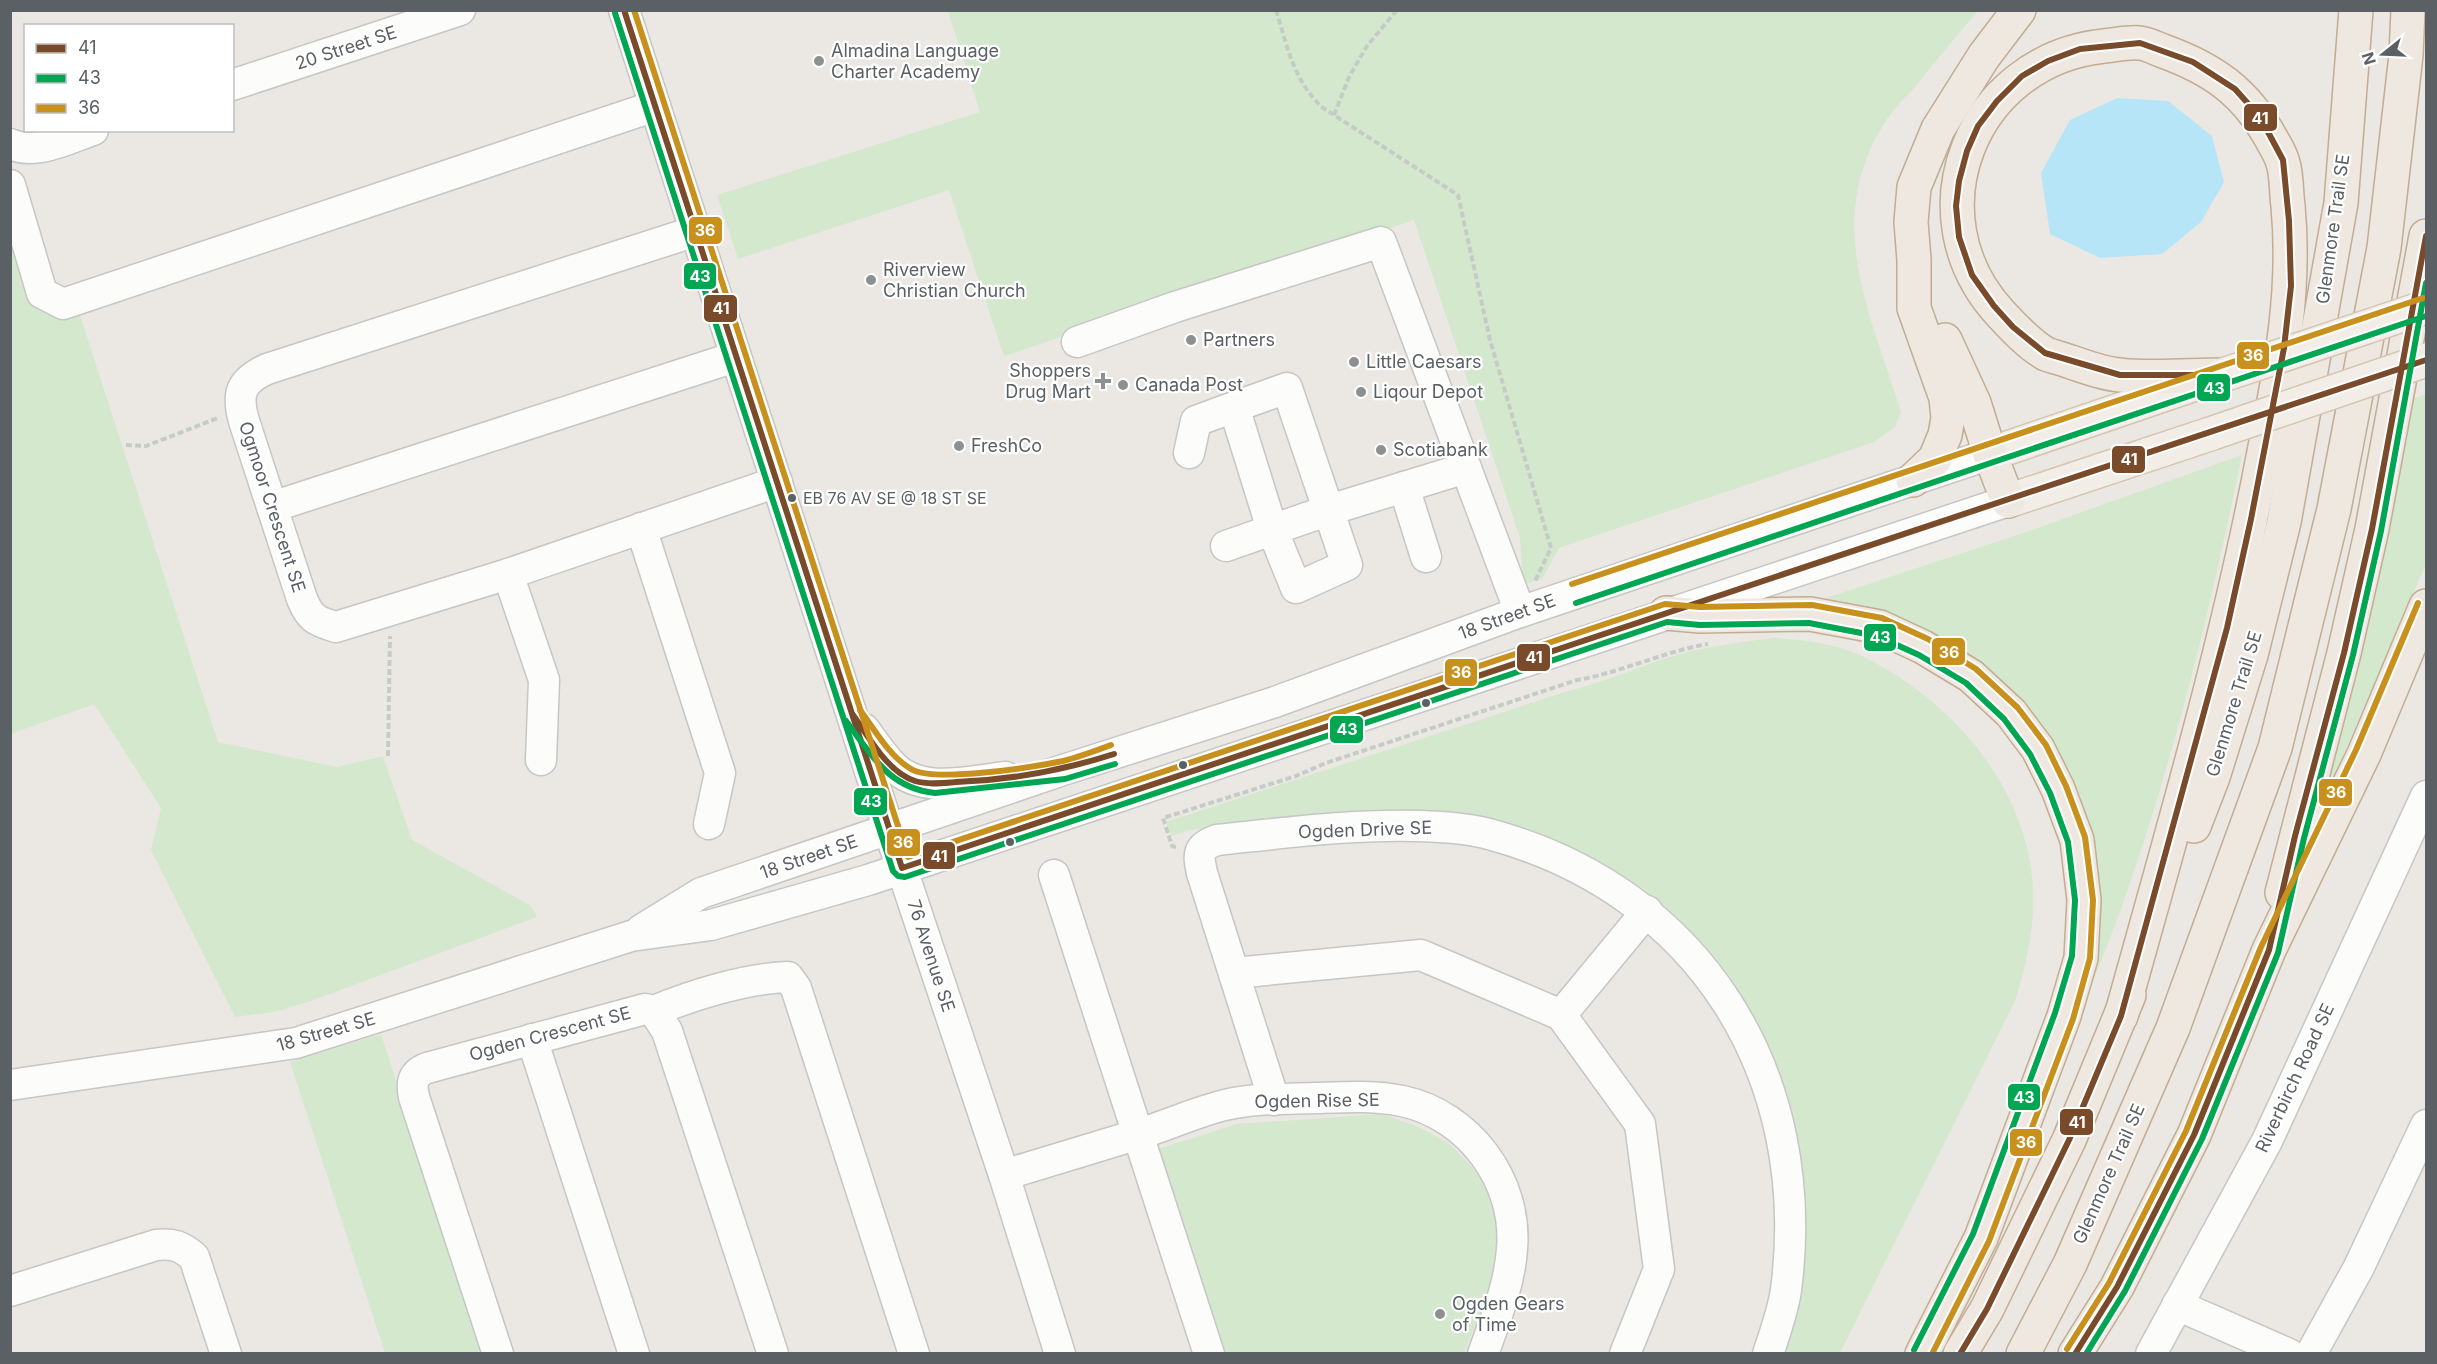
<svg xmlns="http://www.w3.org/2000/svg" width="2437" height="1364" font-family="Inter,sans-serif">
  <rect width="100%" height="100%" fill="#ebe8e4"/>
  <g fill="#d4e8ce">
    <path d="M948 11H1978C1956 36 1935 62 1914 88 1903 100 1890 113 1882 127 1824 223 1871 315 1901 412L1895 427 1874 442 1559 548 1542 579 1523 585 1520 538 1414 220 1004 356 949 190 738 259 717 195 980 112Z"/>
    <path d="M10 214 36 297 78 309 218 742 337 767 383 756 412 840 530 905 537 917 308 1002 274 1012 235 1017 151 850 161 808 94 704 11 734Z"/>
    <path d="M2426 394V564L2333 778 2324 776 2408 401Z"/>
    <path d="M2242 455C2211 607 2174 760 2122 906 2109 943 2093 980 2079 1016L2094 915 2022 706 1825 605 1826 598 2029 531Z"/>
    <path d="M1775 638C1803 640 1834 643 1860 655 1950 698 2028 786 2033 889 2035 928 2026 965 2015 1001L1840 1353H1783L1803 1224 1712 965 1516 830 1272 823 1191 830 1171 836 1166 822 1565 692C1600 683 1632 670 1666 658 1701 647 1739 642 1775 638Z"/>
    <path d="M381 1034 484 1353H385L290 1062Z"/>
    <path d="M1381 1114 1419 1127 1450 1144 1479 1174 1493 1208 1499 1234 1492 1283 1464 1353H1226L1158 1149 1237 1124Z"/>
  </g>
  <path fill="#b6e5f7" d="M2117 98 2168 101 2212 136 2224 182 2201 222 2162 254 2100 258 2050 234 2041 173 2070 120Z"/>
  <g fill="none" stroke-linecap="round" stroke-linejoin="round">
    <g stroke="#c6c6c5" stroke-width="33">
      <g id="minor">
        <path d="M624 10 889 830 1004 1175 1060 1354"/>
        <path d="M232 85 460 10"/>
        <path d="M10 144C36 156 69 138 93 130"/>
        <path d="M10 185 42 293 63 304 655 106"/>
        <path d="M696 231 267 369C241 381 236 393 244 421L302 599C310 618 315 621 336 627L508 574 777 482"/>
        <path d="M1077 342 1175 307 1381 242 1520 612"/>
        <path d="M1189 453 1196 421 1234 407 1272 529 1296 588 1347 565 1287 388 1234 407"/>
        <path d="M1404 487 1426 557"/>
        <path d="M272 507 735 357"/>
        <path d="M641 528 720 773 709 824"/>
        <path d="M1226 546 1329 510 1466 468"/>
        <path d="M508 574 544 680 541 760"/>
        <path d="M864 729C873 741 882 755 893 766 921 795 970 781 1006 777"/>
        <path d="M1054 875 1209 1354"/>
        <path d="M641 930 701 893 1063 770 1275 702 1520 612 1990 454"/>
        <path d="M1234 973 1421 955 1561 1015 1640 1124 1659 1269 1625 1354"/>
        <path d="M654 1011C692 995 747 978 788 977L796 988 914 1354"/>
        <path d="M1561 1015 1647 911"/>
        <path d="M532 1039 634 1354"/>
        <path d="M10 1085 296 1043 631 936 711 925 868 880 2008 501"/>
        <path d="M1274 1100 1202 873C1198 854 1197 847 1217 840 1284 833 1351 824 1419 826 1442 827 1466 828 1489 834 1700 891 1814 1075 1786 1290 1783 1311 1775 1333 1768 1354"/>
        <path d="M1004 1175C1049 1161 1094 1148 1139 1134 1168 1125 1196 1112 1225 1105 1254 1098 1287 1099 1316 1098 1344 1097 1375 1095 1402 1101 1469 1115 1518 1181 1512 1249 1510 1283 1495 1321 1483 1354"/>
        <path d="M10 1291 156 1245C173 1243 181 1246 194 1257L226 1354"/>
        <path d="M2177 1305 2289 1354"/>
        <path d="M498 1354 414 1097C411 1083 412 1074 427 1068L645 1009 654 1011 667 1031 773 1354"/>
        <path d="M2151 1354 2267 1141 2426 796"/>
        <path d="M2311 1354 2359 1267 2426 1125"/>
      </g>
    </g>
    <g stroke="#d4c5b0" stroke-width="36">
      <g id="major">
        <path d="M1990 454 2210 379"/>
        <path d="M2008 501 2213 433"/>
      </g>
    </g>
    <g stroke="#c2ac92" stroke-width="36">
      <g id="highway">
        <path d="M1945 340 1974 403 1990 454 2008 501"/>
        <path d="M1913 480 1935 459 1945 435 1948 418 1946 398 1914 308V260L1911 222 1914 187 1938 129 1984 56 2019 10"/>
        <path d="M1666 613 1700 616 1810 614 1880 627 1923 647 1971 676 2011 713 2038 749 2058 789 2077 840 2084 900 2081 958 2064 1016 1981 1238 1922 1354"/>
        <path d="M2194 826 2213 777 2251 655 2284 522 2341 203 2356 10"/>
        <path d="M2282 893 2344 653 2372 529 2426 236"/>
        <path d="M2121 1016C2173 829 2228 643 2264 452 2281 368 2296 291 2288 206 2286 192 2287 176 2283 163 2281 155 2276 147 2272 140 2246 92 2213 69 2163 51 2155 48 2146 43 2139 43 2128 42 2115 45 2104 46 1971 60 1909 215 2001 314 2014 328 2030 345 2046 354 2054 357 2063 359 2071 362 2086 367 2104 374 2120 375 2152 379 2191 375 2223 375"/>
        <path d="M1960 1354 1987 1309 2069 1140 2129 995"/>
        <path d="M2023 1354 2070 1264 2173 1028 2275 748 2334 509 2384 248 2406 55 2408 10"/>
        <path d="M2075 1354 2117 1287 2194 1135 2269 950 2364 754 2426 606"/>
      </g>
    </g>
    <g stroke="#c5ccc7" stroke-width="4" stroke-dasharray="6 3" stroke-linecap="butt">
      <path d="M1276 10C1287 46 1294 82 1323 108L1458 195 1490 340 1551 548 1535 581"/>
      <path d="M1334 115 1350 75 1367 46 1397 10"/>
      <path d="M126 445 146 446 218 418"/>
      <path d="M388 756 390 636"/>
      <path d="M1176 847 1172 846 1163 818 1296 776 1326 763 1577 680C1623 672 1662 652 1708 644"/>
    </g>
    <use href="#minor" stroke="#fcfcfb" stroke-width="30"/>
    <use href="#major" stroke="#f2eee7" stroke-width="33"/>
    <use href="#highway" stroke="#eee8e0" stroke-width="33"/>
    <g stroke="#d4c5b0" stroke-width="36" stroke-linecap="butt">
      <g id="major-bridge">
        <path d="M2223 375 2426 307"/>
        <path d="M2213 433 2426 360"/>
      </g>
    </g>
    <use href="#major-bridge" stroke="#f2eee7" stroke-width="33"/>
    <g stroke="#fff" stroke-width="10">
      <g id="bus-1">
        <path d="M624 10 902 868 2426 360"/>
        <path d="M853 715C869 737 887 772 915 781 928 785 943 783 956 782 1012 780 1061 771 1114 754"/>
        <path d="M1960 1354 1987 1309 2069 1140 2121 1016 2227 628 2251 519 2284 348 2291 286 2289 221 2283 160 2260 117 2235 89 2193 62 2140 43 2080 49 2048 61 2022 76 1997 101 1978 126 1967 151 1959 181 1956 206 1959 237 1972 275 1994 306 2013 327 2045 353 2120 375H2223"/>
        <path d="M2075 1354 2117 1287 2194 1135 2269 950 2295 836 2344 653 2372 529 2426 236"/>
      </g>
    </g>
    <g stroke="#fff" stroke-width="10">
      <g id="bus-2">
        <path d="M615 13 893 871 898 876 905 877 1667 622 1700 625 1809 623 1877 636 1919 655 1966 683 2004 719 2030 754 2050 793 2068 842 2075 900 2072 956 2055 1013 1973 1234 1914 1350"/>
        <path d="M1576 603 2426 316"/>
        <path d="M846 721C872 755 888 788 935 793L1065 779 1115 764"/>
        <path d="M2086 1354 2125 1291 2202 1139 2278 953 2304 838 2353 655 2381 531 2426 283"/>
      </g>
    </g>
    <g stroke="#fff" stroke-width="10">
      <g id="bus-3">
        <path d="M634 10 908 857 1665 604 1700 607 1812 605 1882 618 1928 639 1976 669 2018 708 2046 745 2066 786 2085 837 2093 900 2090 958 2073 1019 1989 1241 1932 1354"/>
        <path d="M1572 584 2423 298"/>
        <path d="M860 710C875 730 889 756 911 769 934 783 1034 767 1063 761 1079 757 1095 751 1111 745"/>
        <path d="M2067 1349 2109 1283 2186 1131 2261 947 2356 750 2418 603"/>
      </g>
    </g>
    <use href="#bus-1" stroke="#7a4b2a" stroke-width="6"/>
    <use href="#bus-2" stroke="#00a651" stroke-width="6"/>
    <use href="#bus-3" stroke="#c8911e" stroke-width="6"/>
  </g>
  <g fill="#8d9090" stroke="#fff" stroke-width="2">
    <circle cx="819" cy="61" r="6"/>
    <circle cx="871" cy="280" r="6"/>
    <circle cx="1191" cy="340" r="6"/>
    <circle cx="1354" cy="362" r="6"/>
    <path d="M1100 372h6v6h6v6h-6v6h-6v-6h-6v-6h6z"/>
    <circle cx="1123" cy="385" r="6"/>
    <circle cx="1361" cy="392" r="6"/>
    <circle cx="959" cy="446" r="6"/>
    <circle cx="1381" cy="450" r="6"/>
    <circle cx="1440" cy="1314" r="6"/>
  </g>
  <g fill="#5a6063" stroke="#fff" stroke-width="2">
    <circle cx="792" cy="498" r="5"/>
    <circle cx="1426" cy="703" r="5"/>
    <circle cx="1183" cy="765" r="5"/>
    <circle cx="1010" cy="842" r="5"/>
  </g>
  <g text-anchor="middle" stroke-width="4.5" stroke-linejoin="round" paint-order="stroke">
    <g font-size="16" fill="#5a6063" stroke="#fff" text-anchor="start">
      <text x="803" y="504">EB 76 AV SE @ 18 ST SE</text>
    </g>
    <g font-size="18" fill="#5a6063" stroke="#fff">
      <text transform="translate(346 48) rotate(-18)" y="6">20 Street SE</text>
      <text transform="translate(2333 229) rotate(-82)" y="6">Glenmore Trail SE</text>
      <text transform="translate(272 507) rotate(72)" y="6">Ogmoor Crescent SE</text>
      <text transform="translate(1507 617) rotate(-20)" y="6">18 Street SE</text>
      <text transform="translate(2234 704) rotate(-73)" y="6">Glenmore Trail SE</text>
      <text transform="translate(1365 830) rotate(-2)" y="6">Ogden Drive SE</text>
      <text transform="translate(809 857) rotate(-19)" y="6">18 Street SE</text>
      <text transform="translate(931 956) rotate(72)" y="6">76 Avenue SE</text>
      <text transform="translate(326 1032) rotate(-16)" y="6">18 Street SE</text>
      <text transform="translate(550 1034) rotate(-15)" y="6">Ogden Crescent SE</text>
      <text transform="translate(2295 1078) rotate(-65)" y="6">Riverbirch Road SE</text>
      <text transform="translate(1317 1101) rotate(-1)" y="6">Ogden Rise SE</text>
      <text transform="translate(2109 1174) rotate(-66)" y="6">Glenmore Trail SE</text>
    </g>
    <g font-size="18" fill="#5a6063" stroke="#fff" text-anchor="start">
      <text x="831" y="57">Almadina Language<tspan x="831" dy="21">Charter Academy</tspan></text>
      <text x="883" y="276">Riverview<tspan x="883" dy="21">Christian Church</tspan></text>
      <text x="1203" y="346">Partners</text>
      <text x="1366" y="368">Little Caesars</text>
      <text x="1091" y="377" text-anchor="end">Shoppers<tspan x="1091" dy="21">Drug Mart</tspan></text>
      <text x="1135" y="391">Canada Post</text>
      <text x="1373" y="398">Liqour Depot</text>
      <text x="971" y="452">FreshCo</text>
      <text x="1393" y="456">Scotiabank</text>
      <text x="1452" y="1310">Ogden Gears<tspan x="1452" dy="21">of Time</tspan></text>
    </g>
  </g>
  <g stroke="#fff" stroke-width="2">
    <rect x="2243" y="103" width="35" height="29" rx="6" fill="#7a4b2a"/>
    <rect x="688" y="216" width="35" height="29" rx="6" fill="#c8911e"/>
    <rect x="683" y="262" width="34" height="28" rx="6" fill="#00a651"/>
    <rect x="703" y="294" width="35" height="29" rx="6" fill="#7a4b2a"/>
    <rect x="2236" y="341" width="34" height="29" rx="6" fill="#c8911e"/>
    <rect x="2196" y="373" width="35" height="29" rx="6" fill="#00a651"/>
    <rect x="2111" y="445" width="35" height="29" rx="6" fill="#7a4b2a"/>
    <rect x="1863" y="623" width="34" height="29" rx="6" fill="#00a651"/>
    <rect x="1931" y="637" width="35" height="29" rx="6" fill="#c8911e"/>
    <rect x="1516" y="643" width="35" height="29" rx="6" fill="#7a4b2a"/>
    <rect x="1444" y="658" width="34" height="29" rx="6" fill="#c8911e"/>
    <rect x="1329" y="715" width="35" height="29" rx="6" fill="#00a651"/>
    <rect x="2318" y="778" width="35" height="29" rx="6" fill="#c8911e"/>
    <rect x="853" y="787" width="35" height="29" rx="6" fill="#00a651"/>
    <rect x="886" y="828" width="35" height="29" rx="6" fill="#c8911e"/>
    <rect x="922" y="841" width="34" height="29" rx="6" fill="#7a4b2a"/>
    <rect x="2007" y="1083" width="34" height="28" rx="6" fill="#00a651"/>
    <rect x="2059" y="1108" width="35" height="28" rx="6" fill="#7a4b2a"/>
    <rect x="2009" y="1128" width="34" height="29" rx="6" fill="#c8911e"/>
  </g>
  <g font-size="16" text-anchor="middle" font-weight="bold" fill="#fff">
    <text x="2260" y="124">41</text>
    <text x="705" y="236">36</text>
    <text x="700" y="282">43</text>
    <text x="721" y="314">41</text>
    <text x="2253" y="361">36</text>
    <text x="2214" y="394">43</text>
    <text x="2129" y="465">41</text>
    <text x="1880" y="643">43</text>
    <text x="1949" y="658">36</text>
    <text x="1534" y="663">41</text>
    <text x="1461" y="678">36</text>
    <text x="1347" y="735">43</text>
    <text x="2336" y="798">36</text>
    <text x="871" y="807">43</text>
    <text x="903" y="848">36</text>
    <text x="939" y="862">41</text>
    <text x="2024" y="1103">43</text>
    <text x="2077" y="1128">41</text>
    <text x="2026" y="1148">36</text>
  </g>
  <rect width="2437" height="1364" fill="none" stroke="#5a6063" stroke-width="24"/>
  <rect x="24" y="24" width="210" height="108" fill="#ffffff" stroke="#bdbfc1" stroke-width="1.5"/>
  <rect x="36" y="44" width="30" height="9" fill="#7a4b2a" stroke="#bdbfc1" stroke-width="1.5"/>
  <text x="78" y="54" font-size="18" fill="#5a6063">41</text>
  <rect x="36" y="74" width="30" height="9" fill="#00a651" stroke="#bdbfc1" stroke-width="1.5"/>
  <text x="78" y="84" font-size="18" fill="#5a6063">43</text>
  <rect x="36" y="104" width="30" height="9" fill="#c8911e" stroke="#bdbfc1" stroke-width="1.5"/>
  <text x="78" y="114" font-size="18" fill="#5a6063">36</text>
  <g transform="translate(2383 54) rotate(252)" stroke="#ffffff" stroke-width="4.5" paint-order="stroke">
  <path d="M0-4.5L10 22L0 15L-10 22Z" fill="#5a6063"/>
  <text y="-9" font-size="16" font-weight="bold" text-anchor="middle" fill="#5a6063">N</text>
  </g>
</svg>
